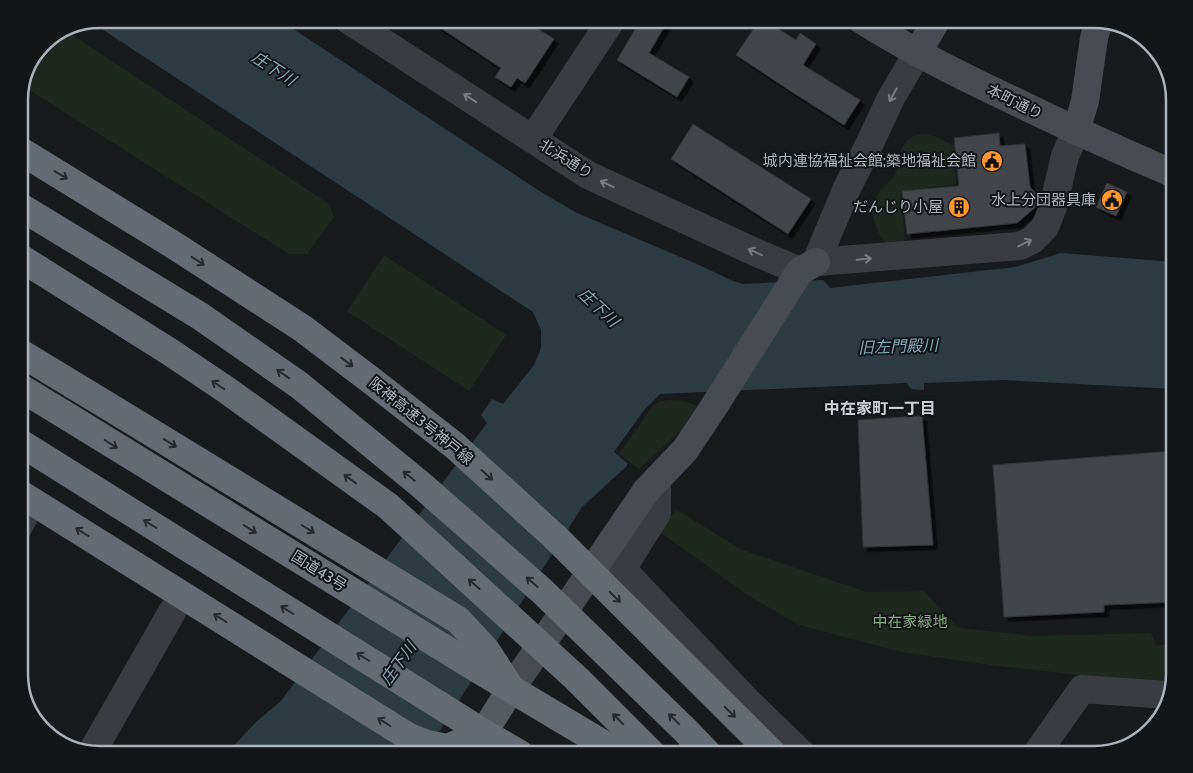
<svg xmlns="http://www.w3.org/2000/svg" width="1193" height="773" font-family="Cabin,'Noto Sans JP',sans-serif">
  <defs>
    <filter id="shadow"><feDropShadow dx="4.5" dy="4.5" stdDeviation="0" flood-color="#0009"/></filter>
  </defs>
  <rect width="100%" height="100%" fill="#191a1c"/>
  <g fill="#1f281f">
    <path d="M68 32 329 204 334 217 307 254H289L23 86 43 42Z"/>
    <path d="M919 134C933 133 942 139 954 146L956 184 901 191 905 244 888 245C874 231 868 210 879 192 884 185 891 182 895 175 904 157 895 142 919 134Z"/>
    <path d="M384 255 506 335 469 391 347 311Z"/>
    <path d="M675 400 688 402 697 406 682 429 639 469 619 454 652 407 661 401Z"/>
    <path d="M676 509 740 549 866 592 924 591 958 628 1034 636 1151 633 1156 645 1174 644V674L1172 681 1080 675 998 666 901 652 799 625 746 594 660 532Z"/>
  </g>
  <path fill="#2d3c42" d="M99 19H278L541 192 577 213 697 264 733 281 743 284 823 280 830 288 1015 267 1061 253 1174 262V389L1003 380 924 383V390L911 389 907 383 660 394 644 410 614 452 627 463V466L582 507 425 754H226L256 722 281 701 487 423 481 415 492 399 503 404 534 365 541 348V330L533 312 91 22Z"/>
  <g fill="#434549" stroke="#333438" filter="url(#shadow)">
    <path d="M427 19H523L554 39 525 83 517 78 511 87 495 77 501 68Z"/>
    <path d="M641 19H669L649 53 689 77 677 97 617 60Z"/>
    <path d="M760 19H763L796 40 800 33 816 44 803 65 860 100 844 125 792 92 736 55Z"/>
    <path d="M693 124 811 199 788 234 671 159Z"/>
    <path d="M999 133 1000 146 1025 144 1030 187 1039 197 1037 206 1017 223 907 234 902 191 959 186 954 138Z"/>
    <path d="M1107 183 1127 192 1116 216 1096 207Z"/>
    <path d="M922 416 933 545 863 547 858 420Z"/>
    <path d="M1174 451V602L1104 605V612L1004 617 993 465Z"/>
  </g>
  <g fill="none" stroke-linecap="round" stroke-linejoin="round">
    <g stroke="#3a3c41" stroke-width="28">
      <path d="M347 19 588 175 757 253 800 271"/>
      <path d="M918 52 891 98 868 147 847 188 816 262 1020 246 1032 240 1045 227 1053 207 1065 156 1076 131"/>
      <path d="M533 139 612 19"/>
      <path d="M657 479V513L622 569 747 701 802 754"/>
      <path d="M19 526 32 501"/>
      <path d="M92 752 172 612"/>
      <path d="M1037 753 1082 689 1168 695"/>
    </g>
    <g stroke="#484c52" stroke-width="28">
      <path d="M860 19C907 49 957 74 1008 98 1063 125 1118 150 1174 174"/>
      <path d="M918 52 937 19"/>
      <path d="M1076 131 1085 101 1094 38 1099 20"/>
      <path d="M511 689 646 491 685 450 713 408 800 271 816 262"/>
    </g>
    <path stroke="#565a61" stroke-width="28" d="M470 754 511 689"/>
    <g stroke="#656b73" stroke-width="28">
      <path d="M19 150 172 244 302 328 372 381 455 446 556 538"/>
      <path d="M19 352 113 409 458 620 486 650 508 684"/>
      <path d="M70 418 476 668 620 754"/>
      <path d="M19 442 484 733 520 754"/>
      <path d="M19 493 409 737 427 744 447 748 484 733"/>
    </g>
    <g stroke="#656b73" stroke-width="28">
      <path d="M19 206 200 316 299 385 420 484 542 591 685 730 708 754"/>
      <path d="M19 257 170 352 225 389 388 506 577 679 652 754"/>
      <path d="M19 387 70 418"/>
      <path d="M556 538 773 754"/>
    </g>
  </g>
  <defs><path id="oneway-shaft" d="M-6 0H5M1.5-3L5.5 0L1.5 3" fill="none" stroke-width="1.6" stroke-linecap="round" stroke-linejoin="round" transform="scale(1.25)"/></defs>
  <g stroke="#787d85">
    <use href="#oneway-shaft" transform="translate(893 95) rotate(119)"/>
    <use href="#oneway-shaft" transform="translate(470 98) rotate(-147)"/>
    <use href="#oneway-shaft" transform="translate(607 184) rotate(-155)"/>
    <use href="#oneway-shaft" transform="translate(1025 243) rotate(-27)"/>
    <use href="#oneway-shaft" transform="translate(755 252) rotate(-156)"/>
    <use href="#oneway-shaft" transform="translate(864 259) rotate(-5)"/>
  </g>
  <g stroke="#282a2e">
    <use href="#oneway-shaft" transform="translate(61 175) rotate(31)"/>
    <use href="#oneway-shaft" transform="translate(198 261) rotate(33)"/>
    <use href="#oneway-shaft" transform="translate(347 362) rotate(37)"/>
    <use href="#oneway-shaft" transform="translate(283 374) rotate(-145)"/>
    <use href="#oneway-shaft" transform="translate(218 385) rotate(-146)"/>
    <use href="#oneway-shaft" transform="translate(170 443) rotate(32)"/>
    <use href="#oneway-shaft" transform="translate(111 444) rotate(32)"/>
    <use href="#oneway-shaft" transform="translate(487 475) rotate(42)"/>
    <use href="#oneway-shaft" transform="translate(409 476) rotate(-141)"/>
    <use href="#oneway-shaft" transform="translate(350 479) rotate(-144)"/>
    <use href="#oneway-shaft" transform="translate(150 524) rotate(-148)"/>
    <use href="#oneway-shaft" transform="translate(250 529) rotate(32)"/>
    <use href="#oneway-shaft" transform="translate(308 529) rotate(32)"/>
    <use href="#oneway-shaft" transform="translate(82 532) rotate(-148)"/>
    <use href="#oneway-shaft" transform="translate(532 582) rotate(-139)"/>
    <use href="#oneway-shaft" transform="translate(474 584) rotate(-138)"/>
    <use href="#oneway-shaft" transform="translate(615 597) rotate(45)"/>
    <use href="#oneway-shaft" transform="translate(287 610) rotate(-148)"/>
    <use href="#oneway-shaft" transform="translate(220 618) rotate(-148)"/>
    <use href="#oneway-shaft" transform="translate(363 657) rotate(-148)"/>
    <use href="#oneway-shaft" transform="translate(730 712) rotate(45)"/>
    <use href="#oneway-shaft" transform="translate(618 719) rotate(-135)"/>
    <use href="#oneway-shaft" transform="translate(674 719) rotate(-136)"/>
    <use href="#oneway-shaft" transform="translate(384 722) rotate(-148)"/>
  </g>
  <defs>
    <g id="civic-disc" transform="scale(1.125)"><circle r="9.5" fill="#ff962e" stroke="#141517"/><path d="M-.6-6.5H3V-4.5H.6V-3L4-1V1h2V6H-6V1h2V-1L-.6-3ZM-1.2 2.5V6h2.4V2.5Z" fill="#111"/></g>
    <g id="building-disc" transform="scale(1.125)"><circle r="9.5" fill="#ff962e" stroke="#141517"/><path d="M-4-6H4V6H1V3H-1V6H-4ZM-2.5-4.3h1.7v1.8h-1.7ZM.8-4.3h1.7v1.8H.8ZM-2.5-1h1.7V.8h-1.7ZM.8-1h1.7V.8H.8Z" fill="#111"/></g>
  </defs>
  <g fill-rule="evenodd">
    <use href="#civic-disc" x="992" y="161"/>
    <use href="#civic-disc" x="1112" y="200"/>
    <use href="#building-disc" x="959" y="207"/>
  </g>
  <g text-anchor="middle" stroke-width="4" stroke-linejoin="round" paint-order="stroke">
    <g font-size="15" fill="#abb3bd" stroke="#141517">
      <text transform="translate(1015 102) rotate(26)" y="5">本町通り</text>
      <text transform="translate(566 159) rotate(32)" y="5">北浜通り</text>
      <text transform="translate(421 421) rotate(39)" y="5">阪神高速3号神戸線</text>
      <text transform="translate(319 571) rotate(32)" y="5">国道43号</text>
    </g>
    <g font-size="15" fill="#abb3bd" stroke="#141517" text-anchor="end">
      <text x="976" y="166">城内連協福祉会館;築地福祉会館</text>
      <text x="1096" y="205">水上分団器具庫</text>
      <text x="943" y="212">だんじり小屋</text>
    </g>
    <g font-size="15" fill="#84a980" stroke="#141517">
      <text x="910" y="627">中在家緑地</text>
    </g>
    <g font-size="16" font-style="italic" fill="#7fa9bb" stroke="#141517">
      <text transform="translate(274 68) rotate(33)" y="6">庄下川</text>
      <text transform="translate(599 307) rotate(43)" y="6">庄下川</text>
      <text transform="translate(898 346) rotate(-2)" y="6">旧左門殿川</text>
      <text transform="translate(398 663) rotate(-54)" y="6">庄下川</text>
    </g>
    <g font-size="16" font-weight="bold" fill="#ccd1d8" stroke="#141517">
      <text x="880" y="414">中在家町一丁目</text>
    </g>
  </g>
  <path d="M0 0H1193V773H0ZM100 28H1094A72 72 0 0 1 1166 100V674A72 72 0 0 1 1094 746H100A72 72 0 0 1 28 674V100A72 72 0 0 1 100 28Z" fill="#141517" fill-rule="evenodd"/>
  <path fill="none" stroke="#abb3bd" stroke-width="2.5" d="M100 28H1094A72 72 0 0 1 1166 100V674A72 72 0 0 1 1094 746H100A72 72 0 0 1 28 674V100A72 72 0 0 1 100 28Z"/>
</svg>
